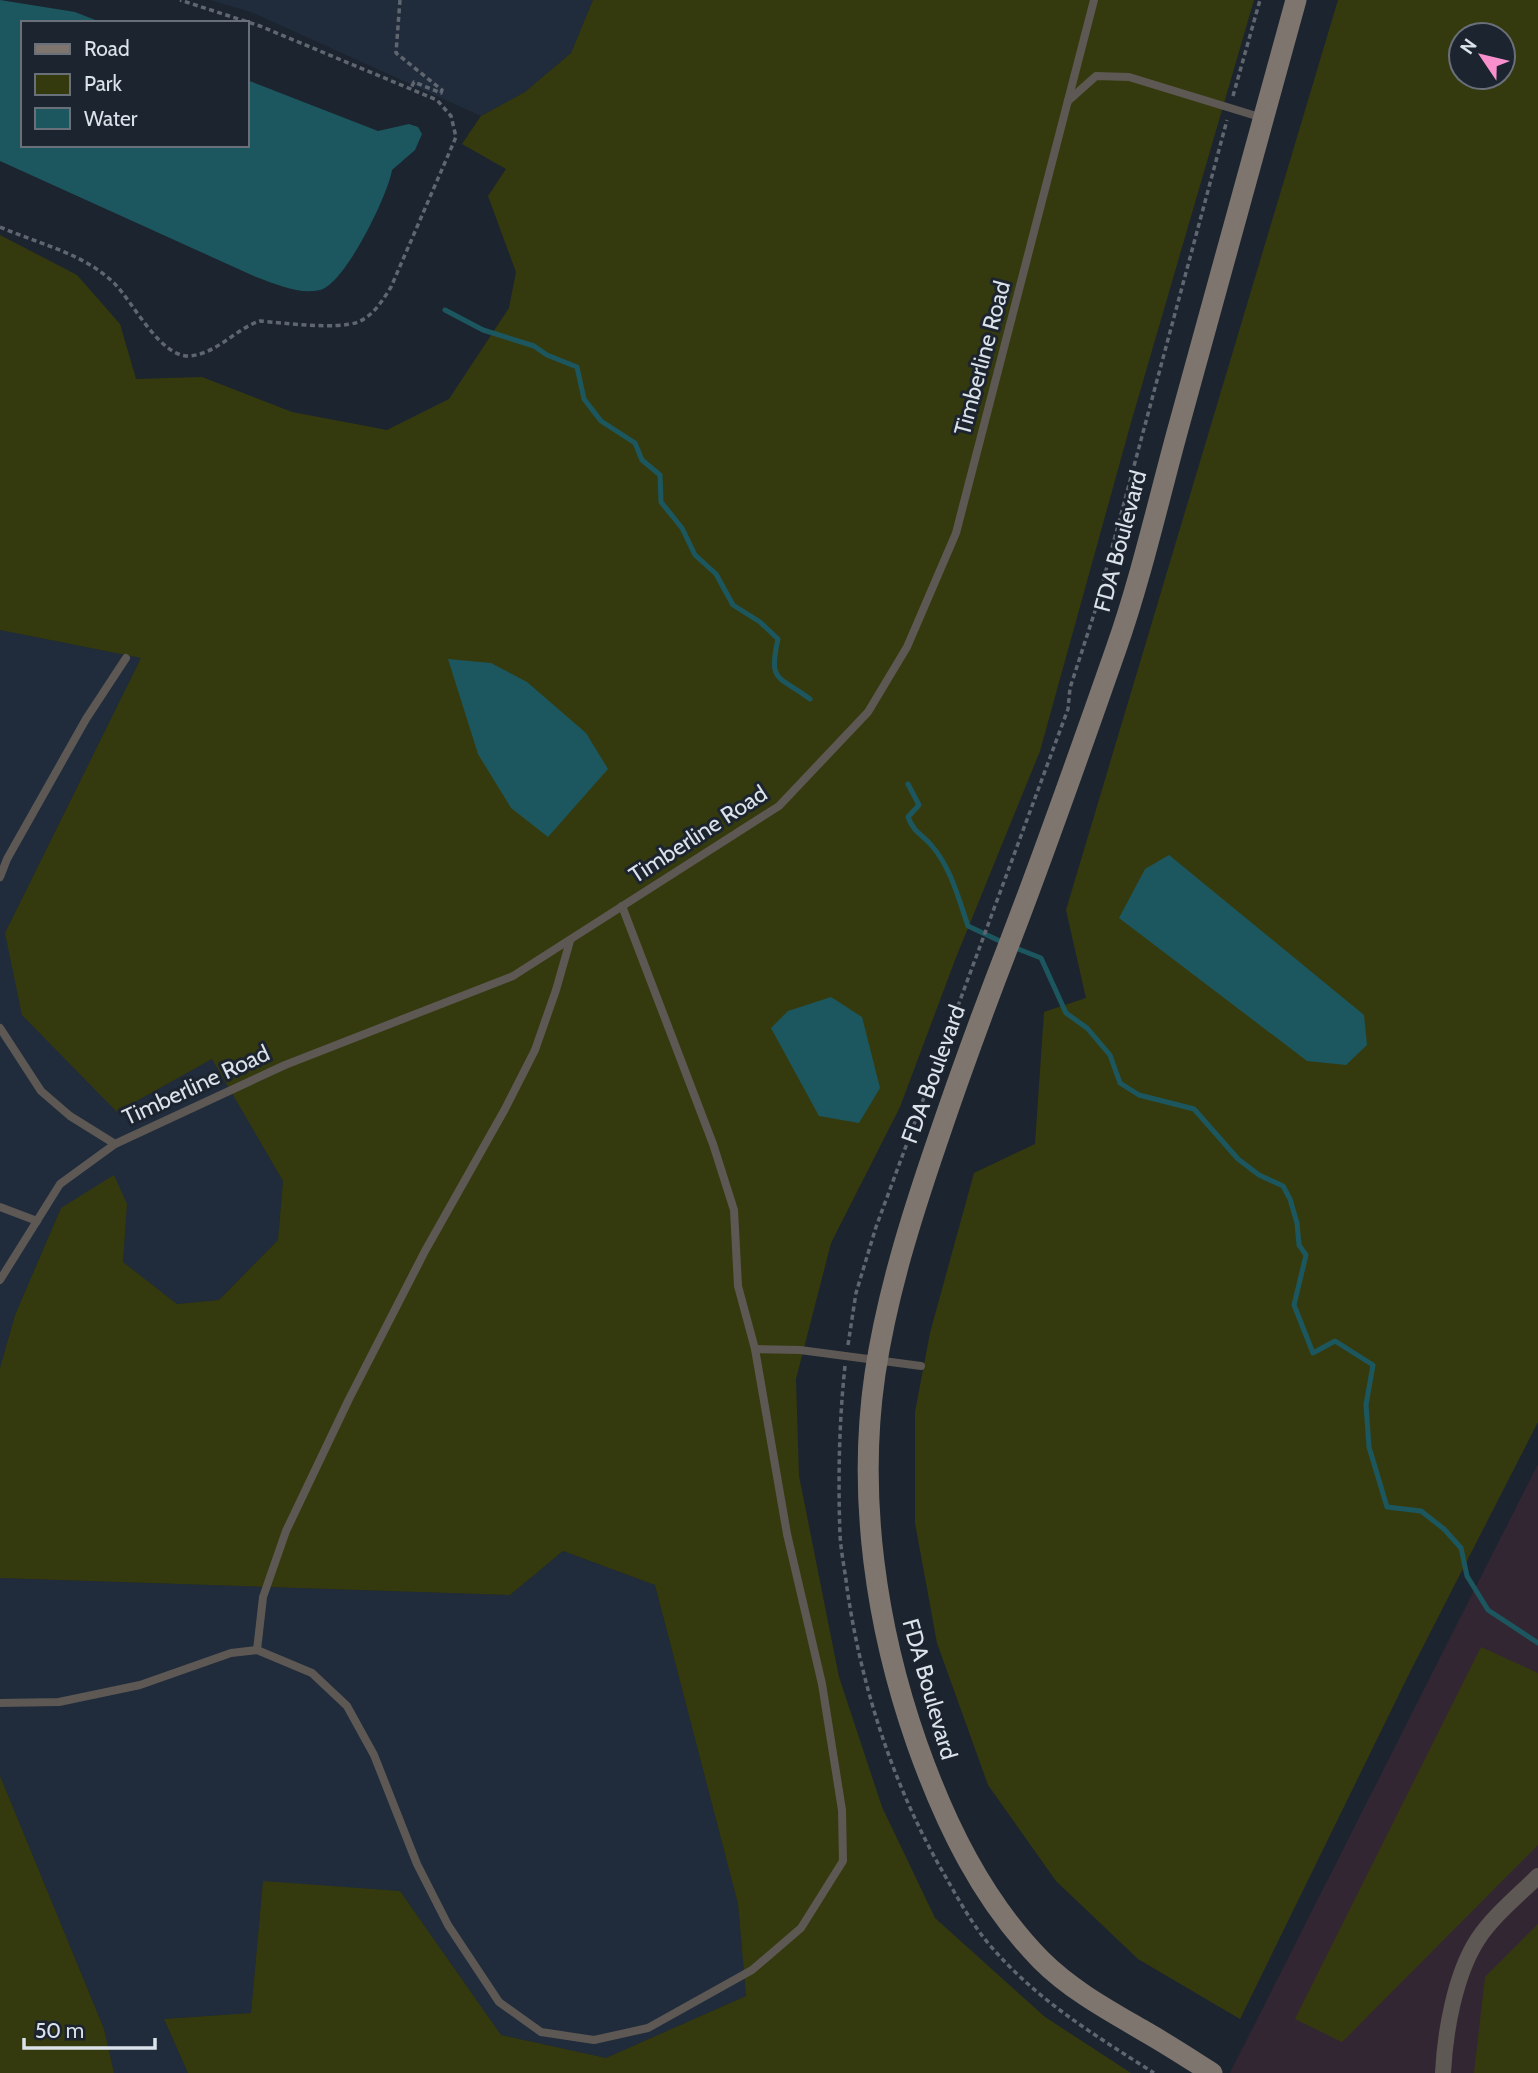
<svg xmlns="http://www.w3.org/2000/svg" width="1538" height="2073" font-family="Cabin,sans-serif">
  <rect width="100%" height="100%" fill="#1c242f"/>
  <path fill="#332633" d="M1538 1464V2073H1230Z"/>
  <g fill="#202c3c">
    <path d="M210 0H593L571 53 525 92 481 116 251 12Z"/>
    <path d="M0 630 141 658 5 933 117 1112 212 1059 283 1181 278 1240 219 1300 177 1304 123 1262 127 1204 61 1208 15 1315 0 1368Z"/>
    <path d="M563 1551 655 1585 738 1904 746 1996 606 2058 501 2035 400 1891 263 1882 251 2013 164 2019 188 2073H114L104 2029 0 1776V1578L510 1595Z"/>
  </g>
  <g fill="#353a0e" fill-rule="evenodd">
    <path d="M593 0H1254L1130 426 1040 751 955 960 900 1107 831 1243 796 1379 799 1476 839 1677 882 1807 935 1918 1045 2017 1131 2073H188L164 2019 251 2013 263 1881 400 1891 501 2035 606 2058 746 1996 738 1904 655 1585 563 1551 510 1595 0 1578V1368L15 1315 61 1208 114 1175 127 1204 123 1262 177 1304 219 1300 278 1240 283 1181 212 1059 117 1112 22 1015 5 933 141 658 0 630V235L77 275 120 324 136 379 202 377 292 412 387 430 449 399 509 308 516 272 488 196 506 169 462 144 481 116 525 92 571 53Z"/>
    <path d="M1338 0H1538V1422L1408 1676 1240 2019 1138 1959 1056 1881 988 1785 937 1643 915 1523V1412L930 1333 974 1173 1035 1144 1044 1012 1086 998 1066 910ZM1461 35H1503V77H1461Z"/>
    <path d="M1481 1647 1538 1673V1845L1342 2042 1295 2019Z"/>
    <path d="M0 1776 104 2029 114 2073H0Z"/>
    <path d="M1538 1924V2073H1474L1485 1977Z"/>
  </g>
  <g fill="#1c575f">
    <path d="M0 0 75 12 103 23H23V145H247V80L378 131 409 124 418 127 422 134 415 150 392 170C388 195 345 284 320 290 299 295 276 284 256 277L0 161Z"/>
    <path d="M448 659 491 663 527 682 586 733 608 769 548 837 511 808 478 754Z"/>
    <path d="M1169 855 1364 1015 1367 1045 1346 1065 1307 1061 1119 918 1145 869Z"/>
    <path d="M831 997 862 1017 880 1088 859 1123 819 1116 771 1028 788 1011Z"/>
  </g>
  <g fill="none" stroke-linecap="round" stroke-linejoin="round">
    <g stroke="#1c575f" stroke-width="5">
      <path d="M445 310 483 330 534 346 547 355 577 367 584 399 601 421 635 443 642 460 660 475 661 502 682 528 695 555 716 574 733 605 760 622 778 639C768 683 778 675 810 699"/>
      <path d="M908 784 919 805 908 817C914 833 922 834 932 846 951 868 959 900 968 926L1004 943"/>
      <path d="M1013 947 1041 958 1066 1013 1087 1028 1110 1055 1120 1083 1139 1095 1194 1109 1238 1159 1259 1175 1283 1186 1290 1199 1297 1223 1299 1245 1306 1255 1294 1305 1313 1353 1335 1341 1373 1365 1366 1405 1369 1447 1387 1507 1421 1511 1444 1529 1461 1548 1467 1576 1488 1610 1538 1643"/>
    </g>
    <g stroke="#5f6670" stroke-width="3.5" stroke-dasharray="5 3.5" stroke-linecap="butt">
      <path d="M400 0 396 53 442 90 441 93 414 82 411 88"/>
      <path d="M1233 96 1260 0"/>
      <path d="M0 227C39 244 83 253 114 283 133 302 160 357 189 356 217 354 235 329 260 321 284 323 337 330 358 322 373 316 383 300 391 287L456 137 451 116 437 100 260 26 180 0"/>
      <path d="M848 1345 856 1293 876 1227 1068 709 1070 688 1095 611 1227 120"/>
      <path d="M845 1366C839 1422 838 1479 840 1535 841 1553 845 1570 847 1588 861 1685 892 1782 940 1867 955 1893 969 1920 988 1943 1036 2000 1093 2034 1154 2073"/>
    </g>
    <g stroke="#5d5853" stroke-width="8">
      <path d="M1068 101 1096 76 1129 77 1263 118"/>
      <path d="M0 877 7 859 86 719 126 658"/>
      <path d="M622 906 713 1144 734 1210 738 1286 755 1349"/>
      <path d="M0 1028 41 1091 70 1116 115 1144"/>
      <path d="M0 1207 37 1221"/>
      <path d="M0 1280 60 1184 115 1144 285 1065 513 976 779 806 868 712 907 647 956 533 1094 0"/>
      <path d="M257 1650 263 1597 286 1531 349 1399 425 1251 505 1109 535 1050 556 990 570 941"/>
      <path d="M0 1703 59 1702 140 1685 231 1653 257 1650 312 1673 347 1706 374 1755 417 1864 448 1925 499 2002 541 2032 594 2040 648 2028 752 1970 801 1928 843 1861 842 1810 822 1684 787 1534 755 1349 800 1350 921 1366"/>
    </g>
    <path stroke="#5d5853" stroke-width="16" d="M1443 2073C1445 2032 1455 1974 1478 1939 1494 1915 1518 1896 1538 1876"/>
    <path stroke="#7e756e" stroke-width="21" d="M1212 2073C1190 2059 1167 2044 1144 2031 1108 2010 1071 1990 1041 1960 982 1900 945 1823 917 1744 876 1627 857 1497 875 1374 887 1294 911 1218 937 1142 960 1074 985 1006 1011 939 1048 843 1082 746 1116 649 1141 578 1158 502 1178 429 1217 286 1256 143 1296 0"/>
  </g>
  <g text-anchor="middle" stroke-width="6" stroke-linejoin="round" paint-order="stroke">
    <g font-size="23" fill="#dce2e9" stroke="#1c242f">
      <text transform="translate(982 358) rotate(-75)" y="8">Timberline Road</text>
      <text transform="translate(1120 541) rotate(-75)" y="8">FDA Boulevard</text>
      <text transform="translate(698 834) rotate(-33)" y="8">Timberline Road</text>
      <text transform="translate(933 1074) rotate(-70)" y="8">FDA Boulevard</text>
      <text transform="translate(196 1085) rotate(-25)" y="8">Timberline Road</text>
      <text transform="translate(930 1689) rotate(74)" y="8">FDA Boulevard</text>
    </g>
  </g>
  <rect x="21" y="21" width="228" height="126" fill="#1c242f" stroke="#697079" stroke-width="2"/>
  <rect x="35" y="44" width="35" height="10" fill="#7e756e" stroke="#697079" stroke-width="2"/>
  <text x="84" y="56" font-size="21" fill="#dce2e9">Road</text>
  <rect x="35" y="74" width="35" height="21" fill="#353a0e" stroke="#697079" stroke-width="2"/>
  <text x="84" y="91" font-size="21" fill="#dce2e9">Park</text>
  <rect x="35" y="108" width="35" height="21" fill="#1c575f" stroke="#697079" stroke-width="2"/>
  <text x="84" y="126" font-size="21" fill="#dce2e9">Water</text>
  <g transform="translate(1482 56) rotate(305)"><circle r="33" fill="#1c242f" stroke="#697079" stroke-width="2"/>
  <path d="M0-5L12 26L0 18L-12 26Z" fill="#f790cd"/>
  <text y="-10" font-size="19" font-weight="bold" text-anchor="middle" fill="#dce2e9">N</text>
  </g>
  <path d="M24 2038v10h131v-10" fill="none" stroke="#dce2e9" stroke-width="3.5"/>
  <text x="35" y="2038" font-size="21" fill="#dce2e9" stroke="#1c242f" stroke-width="5" paint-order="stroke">50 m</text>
</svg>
